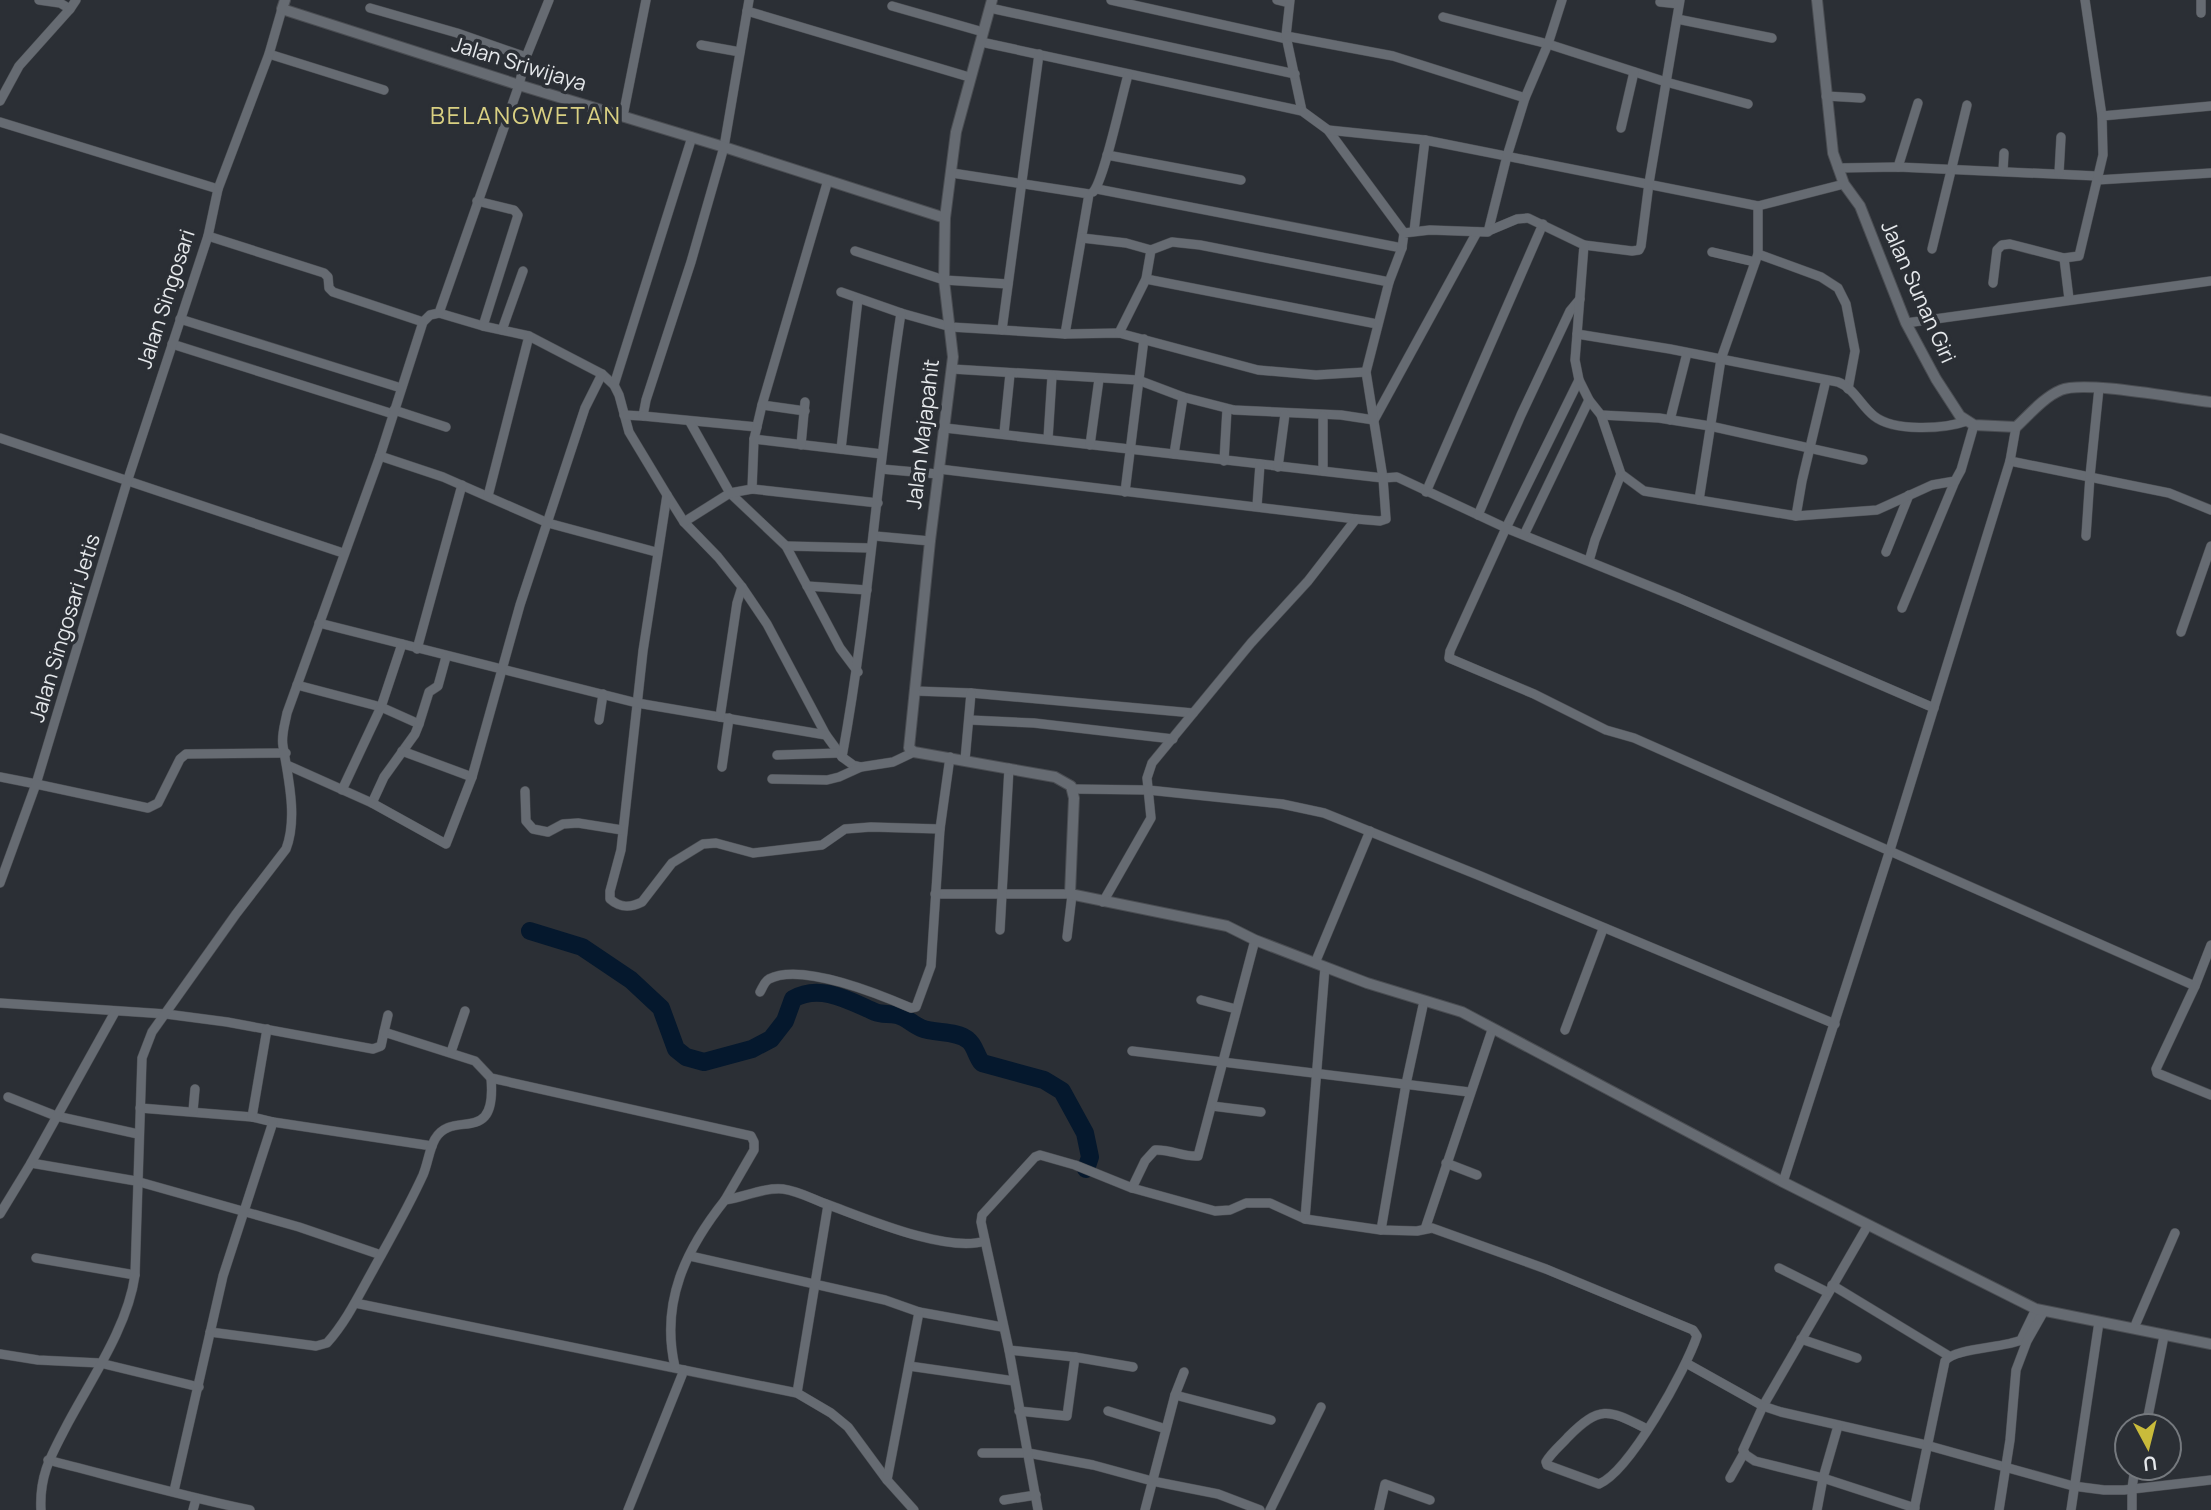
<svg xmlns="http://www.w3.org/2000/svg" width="2211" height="1510" font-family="Manrope,sans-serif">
  <rect width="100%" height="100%" fill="#2b2f35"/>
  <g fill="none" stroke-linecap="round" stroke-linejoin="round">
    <path stroke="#05182d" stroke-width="18" d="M530 931 582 947 631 980 661 1008 676 1049 686 1057 704 1062 752 1049 771 1039 785 1021 793 999C820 983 850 1001 875 1012 882 1015 889 1013 897 1015 906 1017 912 1024 921 1028 935 1034 956 1030 968 1040 975 1045 976 1056 982 1063L1044 1080 1062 1091 1085 1133 1090 1157 1086 1169"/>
    <g stroke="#4a4d52" stroke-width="10">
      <g id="minor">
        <path d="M39 0 60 3 70 9 76 0"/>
        <path d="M1111 0 1287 39"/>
        <path d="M1277 0 1289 3"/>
        <path d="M1290 0 1286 36 1302 111"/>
        <path d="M2085 0 2102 116"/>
        <path d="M1660 2 1679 4"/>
        <path d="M892 6 983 32"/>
        <path d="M370 8 457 33 526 57"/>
        <path d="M990 8 1295 74"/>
        <path d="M747 11 969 77"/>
        <path d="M2201 13V0"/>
        <path d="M1443 17 1548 44 1666 82 1748 104"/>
        <path d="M1677 19 1772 38"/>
        <path d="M1286 36 1393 56 1525 98"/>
        <path d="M981 42 1302 111 1328 130 1404 233"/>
        <path d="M701 45 740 52"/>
        <path d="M269 54 384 90"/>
        <path d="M1826 96 1861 98"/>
        <path d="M0 101 19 66 70 9"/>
        <path d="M623 116 646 0"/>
        <path d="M0 122 218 189"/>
        <path d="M1621 128 1634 72"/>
        <path d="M1328 130 1425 140 1758 206 1844 184"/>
        <path d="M1107 155 1241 180"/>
        <path d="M1898 167 1918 103"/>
        <path d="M1838 168 1898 167 2097 176"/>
        <path d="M2003 171 2004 153"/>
        <path d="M952 173 1089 194 1065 334"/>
        <path d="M2059 173 2061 137"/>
        <path d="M2097 180 2211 173"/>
        <path d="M1097 189 1402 248"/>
        <path d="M1093 192C1104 181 1122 95 1128 75"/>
        <path d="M477 201 514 210 518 215 483 326"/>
        <path d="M1414 231 1425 140"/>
        <path d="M1488 232 1507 156 1525 98 1548 44 1562 0"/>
        <path d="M208 236 324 273 328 277 329 288 333 292 423 322"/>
        <path d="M1082 238 1126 243 1151 250"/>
        <path d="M1584 245 1632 251 1639 250 1641 246 1649 183 1680 0"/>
        <path d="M1932 249 1967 105"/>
        <path d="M855 251 944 280 1008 284"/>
        <path d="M1712 252 1755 262"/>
        <path d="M1758 254 1821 277 1838 288 1846 304 1855 351 1848 389"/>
        <path d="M2064 258 2069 299"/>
        <path d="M1146 279 1377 324"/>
        <path d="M1993 283 1997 250 2002 245 2010 244 2064 258 2079 256 2103 155 2102 116 2211 106"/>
        <path d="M841 292 901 313 951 327 1065 334 1119 333 1258 370 1316 375 1366 372"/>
        <path d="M439 313 483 326 529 336 602 374 614 385 619 395 629 432 667 495 684 522 718 557 742 587 767 624 826 735"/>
        <path d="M180 319 401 388"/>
        <path d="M1906 323 2211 281"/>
        <path d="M502 330 523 271"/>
        <path d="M1002 330 1039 54"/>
        <path d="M1119 333 1146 279 1151 250 1172 242 1200 245 1389 282"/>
        <path d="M1577 334 1670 349 1838 382C1854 388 1861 406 1874 416 1894 432 1944 429 1967 421"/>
        <path d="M172 344 393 414"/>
        <path d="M952 369 1138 380 1183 397 1234 410 1341 415 1374 420 1477 232"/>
        <path d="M1579 380 1506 528 1450 651 1449 658 1534 694 1606 730 1634 738 2195 986 2211 945"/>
        <path d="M614 385 692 137"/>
        <path d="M762 405 805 411"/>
        <path d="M394 410 446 427"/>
        <path d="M624 415 643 416 646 400 691 262 724 147 749 0"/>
        <path d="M1601 415 1659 418 1710 426 1863 460"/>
        <path d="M643 416 757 427"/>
        <path d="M1670 420 1687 353"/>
        <path d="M690 422 730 493 786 546 840 648 858 672"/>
        <path d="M945 428 1383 478 1397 477 1506 528 1679 598 1934 708"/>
        <path d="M1004 433 1010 374"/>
        <path d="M0 438 343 553"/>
        <path d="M754 439 882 454"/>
        <path d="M1048 439 1052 376"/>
        <path d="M801 445 805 402"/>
        <path d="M1090 445 1099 379"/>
        <path d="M841 449 858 299"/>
        <path d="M1174 454 1183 397"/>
        <path d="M380 456 443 477 548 523 656 552"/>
        <path d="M1224 461 1227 409"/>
        <path d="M2010 461 2169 493 2211 510"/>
        <path d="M1278 467 1285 414"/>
        <path d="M881 469 938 474"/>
        <path d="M939 469 1356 519"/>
        <path d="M1323 471V416"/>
        <path d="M752 489 878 503"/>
        <path d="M1125 492 1144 339"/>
        <path d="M1426 492 1543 224"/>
        <path d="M667 495 643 651 621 850 610 891V899C620 908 630 908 642 902L672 863 703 844 716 843 753 853 822 845 845 829 871 827 940 829"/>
        <path d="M488 496 529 336"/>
        <path d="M1699 500 1721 359 1758 254V206"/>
        <path d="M1257 506 1260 464"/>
        <path d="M1478 515 1521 415 1570 311 1580 299"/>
        <path d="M1796 516 1802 481 1826 380"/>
        <path d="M684 522 730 493 752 489 754 439 762 405 828 180"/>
        <path d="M1524 535 1589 400"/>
        <path d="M875 536 930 541"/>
        <path d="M2086 536 2090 476 2099 388"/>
        <path d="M786 546 871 548"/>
        <path d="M1886 552 1909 495"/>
        <path d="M1589 561 1595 540 1621 474"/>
        <path d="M807 586 867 590"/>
        <path d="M1902 608 1955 481"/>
        <path d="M319 623 637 703 826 735 842 757"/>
        <path d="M2181 632 2211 546"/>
        <path d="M417 649 462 485"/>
        <path d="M297 685 381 707 419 724 415 734 384 777 372 803"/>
        <path d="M915 691 971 693 1193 713"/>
        <path d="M720 717 737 603 742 587"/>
        <path d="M599 720 603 694"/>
        <path d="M970 720 1034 723 1173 739"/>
        <path d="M419 724 429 692 438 686 446 657"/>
        <path d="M402 751 472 777"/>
        <path d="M777 755 839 753"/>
        <path d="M965 760 971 693"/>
        <path d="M287 765 372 803 446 844 472 777 520 605 585 408 602 374"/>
        <path d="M722 767 729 718"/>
        <path d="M861 767 853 765 842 757C869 610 878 461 901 313"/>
        <path d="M0 777 36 784 127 482 208 236 218 189 269 54 282 9"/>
        <path d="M772 779 827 780 839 777 861 767 893 762 914 752"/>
        <path d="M1073 789 1148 790 1282 804 1324 813 1478 875 1835 1024"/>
        <path d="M342 790 381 707 402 644"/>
        <path d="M525 791 526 821 533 829 548 832 563 824 578 823 622 830"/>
        <path d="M0 883 36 784 148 808 158 803 180 759 186 754 286 753"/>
        <path d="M935 894H1069"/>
        <path d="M1103 902 1151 818 1147 778 1152 763 1251 643 1308 581 1356 519 1380 521 1386 519 1383 478 1366 372 1389 282 1402 248 1404 233 1430 230 1486 232 1517 219 1528 218 1584 245 1575 360 1579 380 1589 400 1601 415 1621 474 1644 491 1796 516 1877 510 1932 485 1955 481 1961 470 1974 425"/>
        <path d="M1000 930 1009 768"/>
        <path d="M1067 937 1072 895"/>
        <path d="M1315 963 1370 831"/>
        <path d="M2195 986 2156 1069 2157 1073 2211 1095"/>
        <path d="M760 992C763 987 764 982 769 979 801 962 881 995 911 1008L916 1007 931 966 940 829 950 757"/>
        <path d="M1201 1000 1236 1009"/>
        <path d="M1424 1001 1406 1084 1381 1230 1417 1231 1432 1228 1546 1269 1693 1330 1697 1336C1686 1369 1630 1471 1599 1484L1547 1465 1546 1462C1551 1453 1561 1445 1568 1437 1601 1404 1609 1410 1647 1429"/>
        <path d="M0 1003 166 1014 227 1022 373 1049 381 1046 384 1032 475 1061 491 1078 751 1136 754 1142V1150L725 1200"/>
        <path d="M1565 1030 1603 929"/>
        <path d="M384 1032 388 1015"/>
        <path d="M1132 1051 1469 1092"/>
        <path d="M451 1052 465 1011"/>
        <path d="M8 1097 56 1116 138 1134"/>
        <path d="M1212 1106 1261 1112"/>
        <path d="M140 1108 252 1117 273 1122 432 1146"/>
        <path d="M193 1111 195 1089"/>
        <path d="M252 1117 267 1029"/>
        <path d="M31 1163 136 1181 299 1227 381 1255"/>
        <path d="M1446 1163 1477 1175"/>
        <path d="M1783 1182 1890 850 2010 461 2016 427"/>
        <path d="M1132 1188 1215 1211 1230 1210 1246 1203H1270L1305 1219 1325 967"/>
        <path d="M0 1214 31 1163 115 1012"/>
        <path d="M1305 1219 1381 1230"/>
        <path d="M1868 1225 1763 1406 1743 1450 1746 1455 1755 1461 1823 1478 1915 1508"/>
        <path d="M1425 1229 1492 1030"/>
        <path d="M690 1256 885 1300 919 1312 1002 1327"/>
        <path d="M36 1258 135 1275"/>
        <path d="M1779 1268 1827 1292"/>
        <path d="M1832 1285 1949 1356"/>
        <path d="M355 1303 797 1393 831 1413 848 1427 887 1480 914 1510"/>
        <path d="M2134 1328 2175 1233"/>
        <path d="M210 1332 316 1346 327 1343C346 1322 359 1295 373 1270 390 1239 408 1208 423 1175 428 1163 429 1150 435 1139 453 1108 497 1148 491 1078"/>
        <path d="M1801 1339 1857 1358"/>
        <path d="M1009 1350 1075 1357 1133 1367"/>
        <path d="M0 1354 38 1360 100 1363 199 1387"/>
        <path d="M1686 1363 1763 1406 1781 1412 1926 1445 2073 1486 2104 1490H2124L2211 1480"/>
        <path d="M909 1366 1014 1381"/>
        <path d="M675 1367C660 1302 686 1249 725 1200 744 1197 765 1187 783 1189 799 1191 814 1200 829 1205 867 1219 947 1253 985 1241"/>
        <path d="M797 1393 828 1205"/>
        <path d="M1175 1395 1271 1420"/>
        <path d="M1019 1411 1067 1416 1075 1357"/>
        <path d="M1108 1411 1166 1429"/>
        <path d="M2146 1426 2164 1336"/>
        <path d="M982 1453H1028L1093 1465 1152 1481 1218 1494 1260 1510"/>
        <path d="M48 1460C115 1477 182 1496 250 1510"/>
        <path d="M1730 1478 1744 1453"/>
        <path d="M887 1480 919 1312"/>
        <path d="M174 1491 223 1276 273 1122"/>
        <path d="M1004 1500 1036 1495"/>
        <path d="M41 1510C39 1474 52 1454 68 1423 92 1378 128 1326 135 1275L142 1058 152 1032 236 914 286 849C298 818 288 777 283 746 281 735 285 724 287 713L380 456 423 322 430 315 439 313 519 85 526 57 549 0"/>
        <path d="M193 1510 196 1499"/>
        <path d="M628 1510 684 1370"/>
        <path d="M1038 1510 1009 1350 981 1222 982 1215 1035 1157 1040 1155 1075 1165 1132 1188 1145 1161 1155 1150C1170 1149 1183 1157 1198 1156L1255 940"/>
        <path d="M1145 1510 1175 1395 1184 1372"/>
        <path d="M1270 1510 1321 1407"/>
        <path d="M1379 1510 1385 1484 1430 1500"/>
        <path d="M1817 1510 1823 1478 1838 1426"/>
        <path d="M1914 1510 1945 1361C1954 1348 2004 1348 2021 1340L2036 1309"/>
        <path d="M1999 1510 2010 1440 2016 1370 2027 1341 2044 1311"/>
        <path d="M2071 1510 2099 1322"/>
        <path d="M2132 1510V1488L2135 1468"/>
      </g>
    </g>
    <g stroke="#4a4d52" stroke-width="12">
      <g id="tertiary">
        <path d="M285 0 282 9 519 85 724 147 945 218"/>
        <path d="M992 0 956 132 945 218 944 280 953 357 930 541 909 748 914 752 1055 777 1071 786 1074 798 1070 894 1227 926 1255 940 1367 983 1462 1012 1783 1182 2036 1309 2211 1344"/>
        <path d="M1817 0 1833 153 1844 184 1860 206 1906 323 1936 379 1960 416 1974 425 2016 427C2029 415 2044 397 2061 390 2085 380 2180 399 2211 402"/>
      </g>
    </g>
    <use href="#minor" stroke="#666b72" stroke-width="9"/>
    <use href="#tertiary" stroke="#666b72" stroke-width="10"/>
  </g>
  <g text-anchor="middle" stroke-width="7" stroke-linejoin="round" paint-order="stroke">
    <g font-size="21" fill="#e5e8eb" stroke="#2b2f35">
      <text transform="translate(519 64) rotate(17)" y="7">Jalan Sriwijaya</text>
      <text transform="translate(1918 292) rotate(66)" y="7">Jalan Sunan Giri</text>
      <text transform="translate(166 299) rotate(-72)" y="7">Jalan Singosari</text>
      <text transform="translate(923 434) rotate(-83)" y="7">Jalan Majapahit</text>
      <text transform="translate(65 628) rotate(-73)" y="7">Jalan Singosari Jetis</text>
    </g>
    <g font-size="24" letter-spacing="2" fill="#d9d082" stroke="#2b2f35">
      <text x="526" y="124">BELANGWETAN</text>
    </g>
  </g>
  <g transform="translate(2148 1447) rotate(173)"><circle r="33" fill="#2b2f35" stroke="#75797e" stroke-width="2"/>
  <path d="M0-5L12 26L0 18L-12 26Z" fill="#c9bb3b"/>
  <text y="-10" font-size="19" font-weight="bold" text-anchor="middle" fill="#e5e8eb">U</text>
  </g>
</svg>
